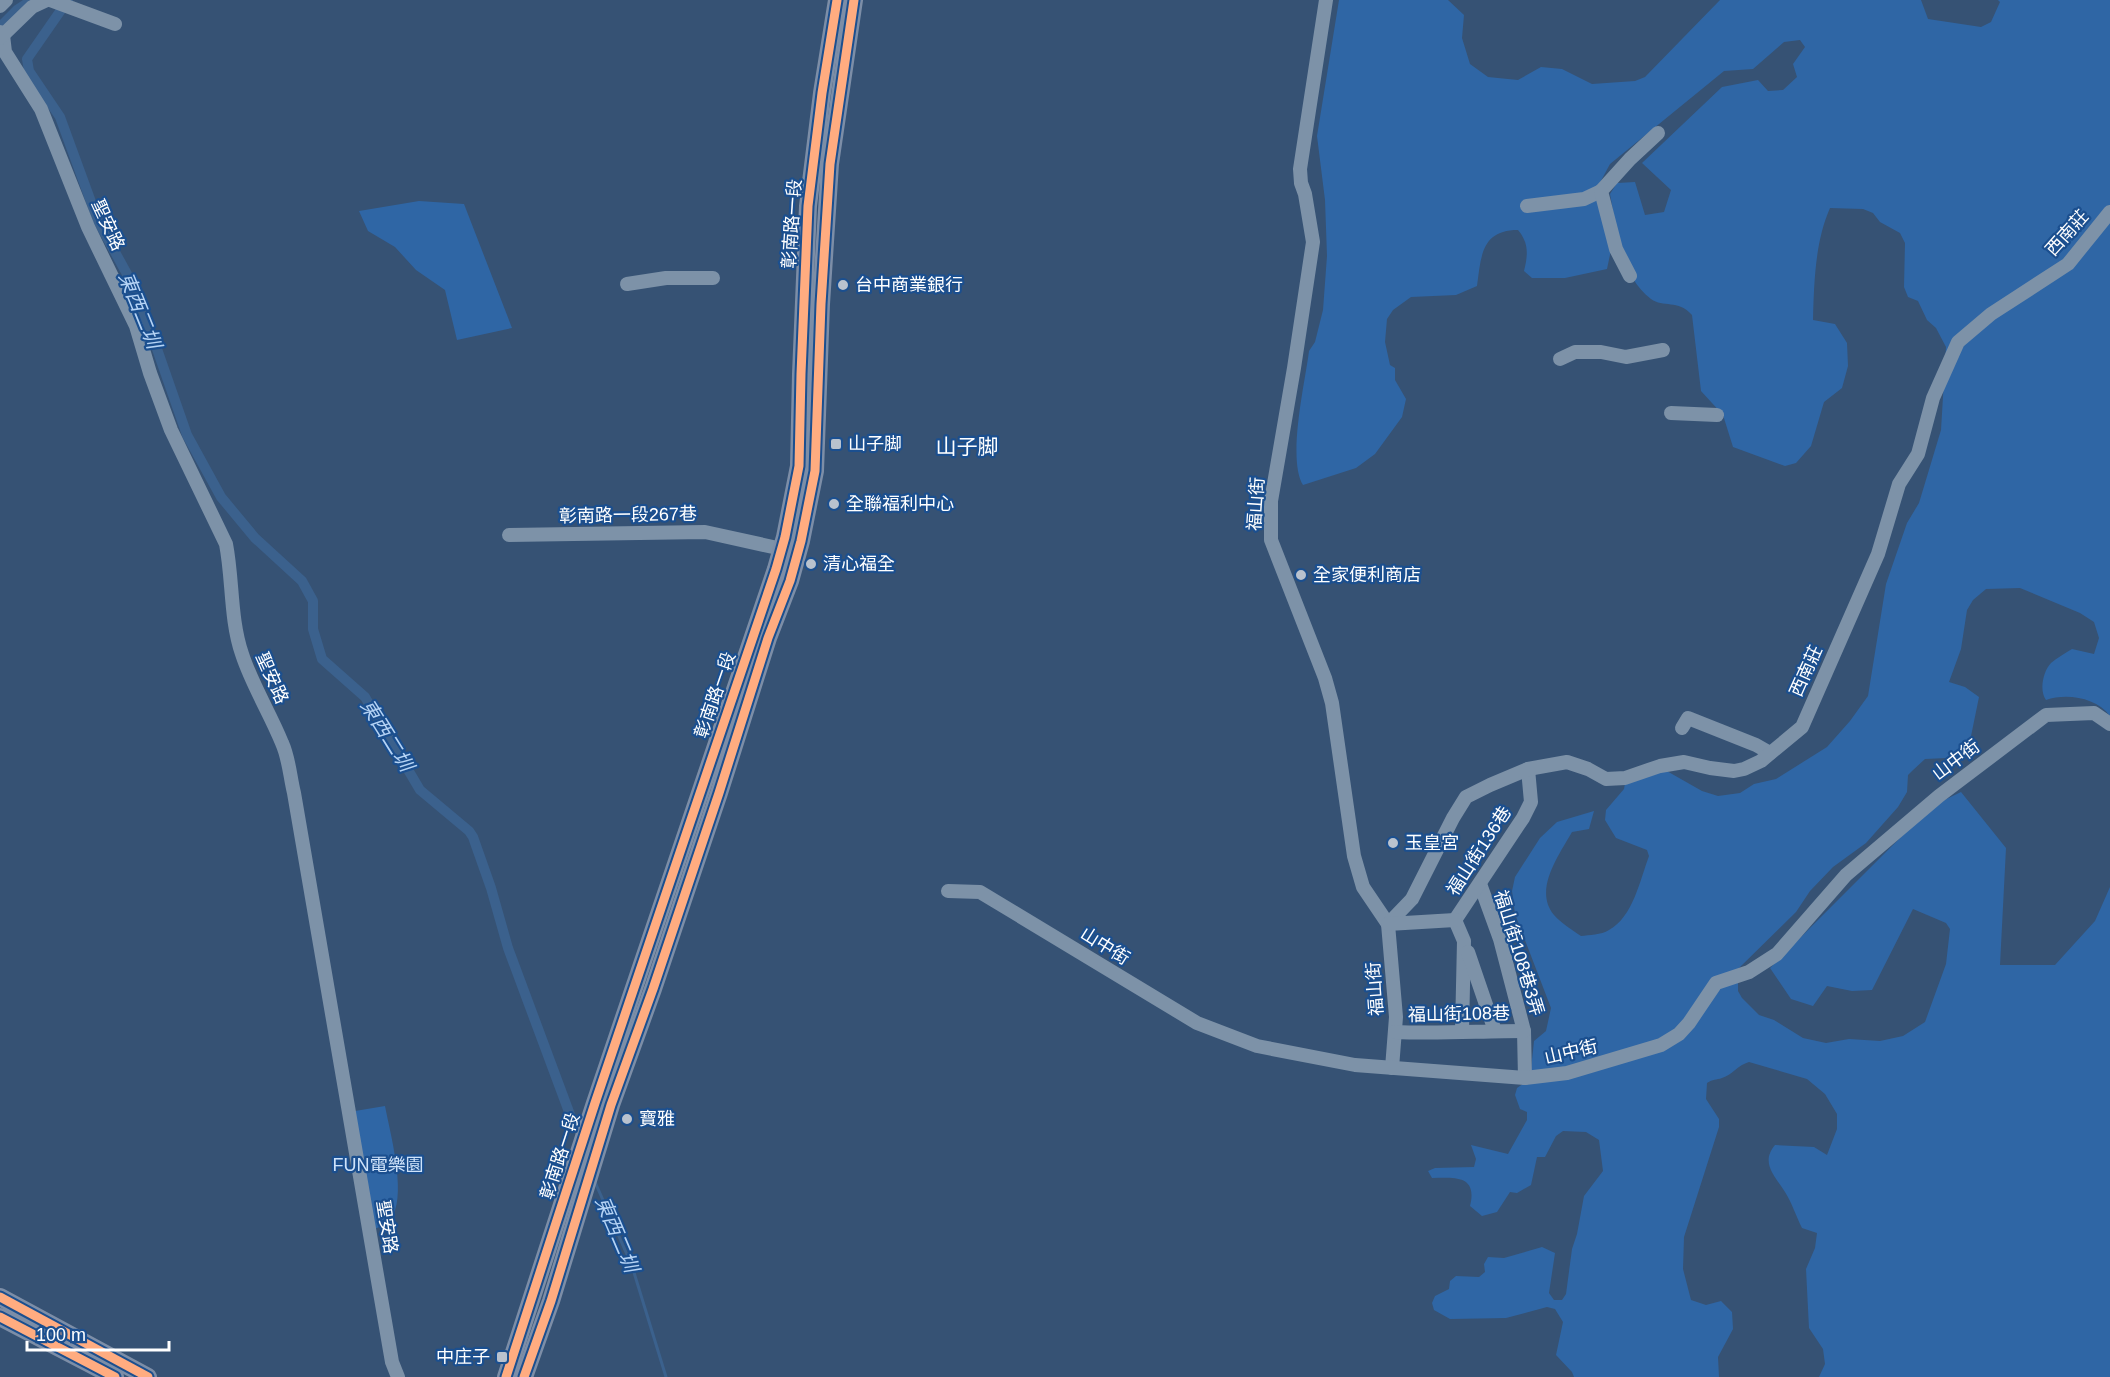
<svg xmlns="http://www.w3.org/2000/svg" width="2110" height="1377" font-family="Arial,'Noto Sans TC',sans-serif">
  <rect width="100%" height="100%" fill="#365274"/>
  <g fill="#2f66a5">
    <path d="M1339 0H1448L1464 15 1462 38 1470 64 1488 77 1518 80 1541 67 1562 69 1592 84 1635 81 1645 77 1720 0H1921L1928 19 1981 27 1991 22 2000 2 1998 0H2110V716C2096 697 2066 693 2046 700 2039 691 2043 671 2051 663 2057 658 2065 653 2072 649L2094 654 2099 638 2094 622 2080 613 2020 588 1986 589 1973 600 1967 610 1961 649 1949 682 1965 687 1979 697 1970 741 1947 758 1925 759 1912 771 1908 775 1907 792 1898 807 1866 843 1833 867 1810 891 1796 912 1738 969V991L1742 998 1759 1015 1774 1020 1803 1038 1826 1043 1849 1039 1880 1041 1903 1036 1925 1022 1946 964 1950 929 1946 923 1913 909 1872 990 1852 991 1827 986 1813 1006 1791 999 1770 968 1932 806 1961 792 2006 848 2000 965H2055L2095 921 2110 887V1377H1819L1825 1364 1823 1349 1809 1328 1806 1269 1815 1248 1817 1233 1802 1228C1796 1216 1792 1203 1785 1192 1775 1176 1760 1163 1775 1145L1814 1147 1827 1155 1837 1129V1114L1825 1094 1807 1079 1749 1062C1738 1065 1732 1075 1722 1078 1716 1080 1713 1079 1707 1083L1706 1099 1719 1119V1127L1684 1237 1683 1269 1691 1300 1706 1305 1721 1301 1732 1312 1733 1329 1718 1357 1719 1377H1574L1572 1372 1556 1355 1563 1322 1555 1309 1547 1307 1506 1318 1450 1319 1434 1310 1432 1303 1435 1296 1449 1289 1450 1281 1456 1276 1479 1277 1485 1272 1484 1264 1488 1257 1504 1258 1542 1247 1555 1253 1549 1293 1554 1300H1562L1566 1294 1572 1249 1577 1234 1584 1196 1603 1171 1599 1140 1586 1132 1563 1131 1556 1136 1545 1157H1537L1531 1185 1517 1193 1510 1192 1497 1212 1482 1216 1470 1206C1478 1174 1453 1178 1432 1178L1428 1171 1435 1168 1474 1167 1476 1159 1471 1145 1508 1154 1527 1120V1112L1520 1109 1515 1095 1517 1088 1530 1079 1534 1041 1546 1031 1551 1008 1515 914 1512 891 1515 877 1540 838 1557 822 1594 811 1589 829 1572 832C1559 855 1533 890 1554 915 1561 923 1572 930 1581 936 1589 935 1601 935 1609 930 1633 917 1640 880 1649 856L1647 850 1616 838 1605 820 1606 810 1624 789 1627 772 1665 770 1702 791 1718 796 1740 793 1754 784 1776 779 1827 747 1850 721 1868 696 1886 584 1907 523 1919 503 1941 430 1946 347 1936 328 1927 320 1918 301 1908 297 1904 287 1905 243 1900 233 1880 222 1873 213 1863 209 1830 208C1815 242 1814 283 1813 320L1835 324 1847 343 1848 366 1842 388 1824 402 1811 446 1796 463 1785 466 1733 447 1723 415 1701 391 1692 315C1678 299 1663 308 1651 299 1619 274 1617 230 1610 194L1617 183 1635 182 1645 215 1664 212 1671 190 1642 163 1722 87 1758 80 1768 91 1783 90 1797 77 1793 64 1805 47 1800 40 1784 42 1753 69 1724 71 1610 164 1596 190 1611 250 1607 269 1565 278H1532L1524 271C1528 255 1529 243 1518 230 1481 230 1481 257 1477 286L1456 295 1411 297 1393 310 1387 319 1385 342 1390 365 1395 368V380L1406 399 1402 417 1375 454 1356 468 1303 485C1287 459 1305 383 1309 351L1315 342 1323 310 1327 256 1325 200 1317 136Z"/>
    <path d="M419 201 464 204 512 328 457 340 445 290 416 270 395 247 368 231 359 211Z"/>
    <path d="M385 1106C390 1132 406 1191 393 1215 389 1223 378 1228 370 1231L349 1112Z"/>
  </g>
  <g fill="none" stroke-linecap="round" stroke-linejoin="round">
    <g stroke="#3b618d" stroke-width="3">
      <path d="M572 1120 577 1133"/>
      <path d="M595 1182 632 1266 666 1377"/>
    </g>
    <g stroke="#3b618d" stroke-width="10">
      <path d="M68 0 27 59 29 71 60 117 98 221 127 274 157 349 187 435 221 497 255 538 302 581 313 601V629L322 659 365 697 420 790 469 831 473 837 491 888 508 948 572 1120"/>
      <path d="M0 27 17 10 32 0"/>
    </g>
    <g stroke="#7d92a8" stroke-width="14">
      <path d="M50 0 115 24"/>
      <path d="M1326 0 1300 169 1301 183 1305 194 1313 242 1294 368 1271 501V540L1325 678 1332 703 1354 856 1363 887 1388 924 1396 1017 1392 1068"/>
      <path d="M0 6 6 0"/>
      <path d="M0 32 3 35 5 52 41 109 88 227 136 326 150 373 171 430 226 544C233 580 230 619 242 654 252 685 270 713 282 743 289 758 290 777 294 793L378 1281 392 1362 398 1377"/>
      <path d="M0 38 32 7 47 0"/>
      <path d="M1527 206 1584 199 1601 191"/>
      <path d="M1630 276 1616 249 1601 191 1630 159 1658 133"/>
      <path d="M627 284 666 278H713"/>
      <path d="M1560 359 1575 352H1601L1626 357 1663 350"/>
      <path d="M1671 413 1717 415"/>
      <path d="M509 535 705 532 782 549"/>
      <path d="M1682 728 1688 718 1756 745 1770 753"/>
      <path d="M1480 884 1500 939 1524 1031 1525 1078"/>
      <path d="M948 891 980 892 1197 1023 1257 1046 1355 1065 1525 1078 1567 1073 1661 1045 1679 1034 1689 1023 1716 983 1749 972 1777 954 1846 875 1939 796 2046 715 2094 713 2110 724"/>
      <path d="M1455 920 1523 818 1531 802 1528 769"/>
      <path d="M1455 920 1464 941 1462 1031"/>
      <path d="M1388 924 1412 899 1453 818 1466 797 1490 785 1528 769 1567 762 1588 769 1606 779 1625 778 1660 766 1684 762 1710 768 1734 771 1744 769 1761 761 1802 727 1878 554 1899 484 1918 454 1933 398 1958 342 1991 314 2068 264 2110 212"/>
      <path d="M1388 924 1455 920"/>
      <path d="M1468 952 1495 1031"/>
      <path d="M1395 1032C1438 1034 1481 1031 1524 1031"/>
    </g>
    <g stroke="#7d8ea7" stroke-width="18">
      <path d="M0 1297 148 1377"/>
      <path d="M0 1317 115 1377"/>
      <path d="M506 1377 595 1103 776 569 785 537 799 466 801 374 808 206 822 93 837 0"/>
      <path d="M524 1377 551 1301 611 1105 653 989 719 793 768 638 790 581 801 541 815 471 821 304 830 164 854 0"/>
    </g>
    <g stroke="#1b4f8f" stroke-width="13">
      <g id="cycleway">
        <path d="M0 1297 148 1377"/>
        <path d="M0 1317 115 1377"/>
        <path d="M506 1377 595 1103 776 569 785 537 799 466 801 374 808 206 822 93 837 0"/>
        <path d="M524 1377 551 1301 611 1105 653 989 719 793 768 638 790 581 801 541 815 471 821 304 830 164 854 0"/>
      </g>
    </g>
    <use href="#cycleway" stroke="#ffac80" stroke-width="9"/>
  </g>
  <g fill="#b9c2ce" stroke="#1b4f8f" stroke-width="2">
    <circle cx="843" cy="285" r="6"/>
    <rect x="830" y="438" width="12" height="12" rx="3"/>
    <circle cx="834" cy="504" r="6"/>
    <circle cx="811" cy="564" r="6"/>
    <circle cx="1301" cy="575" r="6"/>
    <circle cx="1393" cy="843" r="6"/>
    <circle cx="627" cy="1119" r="6"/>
    <rect x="496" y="1351" width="12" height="12" rx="3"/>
  </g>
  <g text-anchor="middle" stroke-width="4.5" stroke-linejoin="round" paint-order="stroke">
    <g font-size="18" fill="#fff" stroke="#1b4f8f">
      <text transform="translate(792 224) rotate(-86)" y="6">彰南路一段</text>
      <text transform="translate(108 225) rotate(65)" y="6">聖安路</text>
      <text transform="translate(2067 233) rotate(-48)" y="6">西南莊</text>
      <text transform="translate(1256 504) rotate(-86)" y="6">福山街</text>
      <text transform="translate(628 515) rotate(-1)" y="6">彰南路一段267巷</text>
      <text transform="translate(1806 671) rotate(-66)" y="6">西南莊</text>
      <text transform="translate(272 678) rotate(66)" y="6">聖安路</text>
      <text transform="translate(715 695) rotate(-71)" y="6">彰南路一段</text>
      <text transform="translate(1956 760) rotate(-37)" y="6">山中街</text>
      <text transform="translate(1479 851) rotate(-57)" y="6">福山街136巷</text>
      <text transform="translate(1105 946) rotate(32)" y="6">山中街</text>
      <text transform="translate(1519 953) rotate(73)" y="6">福山街108巷3弄</text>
      <text transform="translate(1375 989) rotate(-94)" y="6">福山街</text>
      <text transform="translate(1459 1014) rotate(-1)" y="6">福山街108巷</text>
      <text transform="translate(1571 1052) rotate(-13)" y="6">山中街</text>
      <text transform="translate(560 1156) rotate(-72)" y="6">彰南路一段</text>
      <text transform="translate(387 1227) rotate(81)" y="6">聖安路</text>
    </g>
    <g font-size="18" fill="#fff" stroke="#1b4f8f" text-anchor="start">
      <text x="855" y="291">台中商業銀行</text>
      <text x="848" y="450">山子脚</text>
      <text x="846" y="510">全聯福利中心</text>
      <text x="823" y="570">清心福全</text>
      <text x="1313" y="581">全家便利商店</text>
      <text x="1405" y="849">玉皇宮</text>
      <text x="639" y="1125">寶雅</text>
      <text x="490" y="1363" text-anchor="end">中庄子</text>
    </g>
    <g font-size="18" fill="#cfe3fa" stroke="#1b4f8f">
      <text x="378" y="1171">FUN電樂園</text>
    </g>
    <g font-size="20" font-style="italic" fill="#b5d3f5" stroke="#1b4f8f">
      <text transform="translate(140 310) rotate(68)" y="7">東西二圳</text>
      <text transform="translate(387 735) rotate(58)" y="7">東西二圳</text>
      <text transform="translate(617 1234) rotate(67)" y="7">東西二圳</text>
    </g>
    <g font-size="21" fill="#fff" stroke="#1b4f8f">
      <text x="967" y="454">山子脚</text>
    </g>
  </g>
  <path d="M27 1341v9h142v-9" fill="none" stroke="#ffffff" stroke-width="3"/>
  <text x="36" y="1341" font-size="18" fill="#ffffff" stroke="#1b4f8f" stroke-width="4.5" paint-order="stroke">100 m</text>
</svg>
